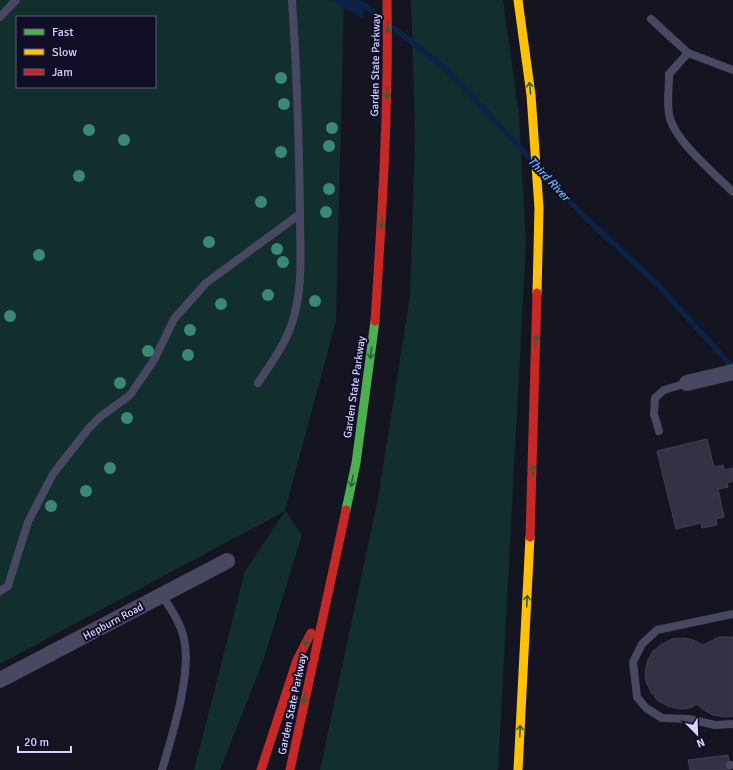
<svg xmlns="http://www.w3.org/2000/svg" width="733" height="770" font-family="Signika,sans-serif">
  <rect width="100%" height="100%" fill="#151421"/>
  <g fill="#122e2d" fill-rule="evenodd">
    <path d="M0 0H344L336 321 285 510 302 535 263 661 220 770H194L245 571 285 511 0 664ZM17 17H155V87H17Z"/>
    <path d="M411 0H503L519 115 526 243 498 770H320L378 498 410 296 415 137Z"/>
  </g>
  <path fill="#0a2347" d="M330 0H363V19Z"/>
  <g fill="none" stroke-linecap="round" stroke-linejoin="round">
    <g stroke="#0a2347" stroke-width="5.5">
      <path d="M357 0 382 19"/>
      <path d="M394 28 446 69 529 157"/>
      <path d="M543 172 583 215 659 286 733 368"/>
    </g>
  </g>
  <g fill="#333244" stroke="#413e56">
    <path d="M707 439 714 467 723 465 724 470 733 468V481L727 483 728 487 718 489 724 517 716 519 717 525 702 528 701 523 676 529 657 451Z"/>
    <path d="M719 637H733V716L726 717 713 715 702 709 697 704 690 708 679 709 668 706 658 701 651 692 646 682 645 671 648 660 653 651 662 644 672 639 683 638 693 640 703 645Z"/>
    <path d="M728 755 730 770H690L688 760Z"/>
  </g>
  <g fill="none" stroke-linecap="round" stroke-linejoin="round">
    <g stroke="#484862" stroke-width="8">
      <path d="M0 17 16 0"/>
      <path d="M651 19 688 53 733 70"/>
      <path d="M688 53 669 74C669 87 667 102 669 114 673 140 715 174 733 192"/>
      <path d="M258 383C270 365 284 346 291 326 304 290 300 251 300 215 299 143 297 71 292 0"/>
      <path d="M659 431 654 414 655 398 664 390 687 383"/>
      <path d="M0 591 8 586 28 522 53 474 89 428 100 417 130 395 154 360 174 319 206 283 300 214"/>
      <path d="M733 614 657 630 642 644 633 662 637 697 646 708 662 718 689 719 715 725 733 724"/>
      <path d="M730 765H733"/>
      <path d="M162 770C172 736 192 673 184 639 181 623 170 608 162 595"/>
    </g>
    <g stroke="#484862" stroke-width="16">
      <path d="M687 383 733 372"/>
      <path d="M0 680 227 561"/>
    </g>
    <path stroke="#4caf50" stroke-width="9" d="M346 510 356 463 375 321"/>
    <g stroke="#ffc107" stroke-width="9">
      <path d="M518 0 531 95 539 208 537 293"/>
      <path d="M518 770 530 537"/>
    </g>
    <g stroke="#c62828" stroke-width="9">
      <path d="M375 321C382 214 389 107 387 0"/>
      <path d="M530 537 537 293"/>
      <path d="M261 770 297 660 311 633"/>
      <path d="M290 770 346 510"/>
    </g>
  </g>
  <g fill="#3a8876">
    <circle cx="281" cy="78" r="6"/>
    <circle cx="284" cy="104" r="6"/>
    <circle cx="332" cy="128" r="6"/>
    <circle cx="89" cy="130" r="6"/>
    <circle cx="124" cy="140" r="6"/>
    <circle cx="329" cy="146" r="6"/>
    <circle cx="281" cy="152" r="6"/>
    <circle cx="79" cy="176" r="6"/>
    <circle cx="329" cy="189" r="6"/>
    <circle cx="261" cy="202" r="6"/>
    <circle cx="326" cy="212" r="6"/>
    <circle cx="209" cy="242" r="6"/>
    <circle cx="277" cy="249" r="6"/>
    <circle cx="39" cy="255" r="6"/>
    <circle cx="283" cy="262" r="6"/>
    <circle cx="268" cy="295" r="6"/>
    <circle cx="315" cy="301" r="6"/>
    <circle cx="221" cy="304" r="6"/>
    <circle cx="10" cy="316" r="6"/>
    <circle cx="190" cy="330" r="6"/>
    <circle cx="148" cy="351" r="6"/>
    <circle cx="188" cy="355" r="6"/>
    <circle cx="120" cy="383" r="6"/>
    <circle cx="127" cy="418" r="6"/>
    <circle cx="110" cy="468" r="6"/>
    <circle cx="86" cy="491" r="6"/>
    <circle cx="51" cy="506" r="6"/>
  </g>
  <defs><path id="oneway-shaft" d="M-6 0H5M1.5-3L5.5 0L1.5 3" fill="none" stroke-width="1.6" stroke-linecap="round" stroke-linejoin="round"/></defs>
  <g stroke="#2e5e3c">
    <use href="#oneway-shaft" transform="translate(388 27) rotate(89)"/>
    <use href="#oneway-shaft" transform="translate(530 88) rotate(-96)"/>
    <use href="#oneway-shaft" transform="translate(387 93) rotate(92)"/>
    <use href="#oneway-shaft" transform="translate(382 223) rotate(94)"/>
    <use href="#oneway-shaft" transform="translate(536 341) rotate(-89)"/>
    <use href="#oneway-shaft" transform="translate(371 353) rotate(98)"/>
    <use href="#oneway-shaft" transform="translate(533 471) rotate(-89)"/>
    <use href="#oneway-shaft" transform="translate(352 481) rotate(102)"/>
    <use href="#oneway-shaft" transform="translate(527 601) rotate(-87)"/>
    <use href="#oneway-shaft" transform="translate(307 640) rotate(118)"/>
    <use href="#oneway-shaft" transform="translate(304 698) rotate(102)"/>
    <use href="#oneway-shaft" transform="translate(520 731) rotate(-87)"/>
  </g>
  <g text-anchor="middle" stroke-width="4" stroke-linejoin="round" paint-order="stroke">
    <g font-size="11" fill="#d7d4ff" stroke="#110e27">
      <text transform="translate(375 65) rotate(-89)" y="4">Garden State Parkway</text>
      <text transform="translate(354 387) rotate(-82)" y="4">Garden State Parkway</text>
      <text transform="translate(113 621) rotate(-28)" y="4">Hepburn Road</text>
      <text transform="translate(292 704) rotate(-78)" y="4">Garden State Parkway</text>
    </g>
    <g font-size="12" font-style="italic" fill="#62beff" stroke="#110e27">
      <text transform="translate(549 179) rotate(47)" y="4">Third River</text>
    </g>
  </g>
  <rect x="16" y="16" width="140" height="72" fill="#110e27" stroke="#605d7d"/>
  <rect x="24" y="29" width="20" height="6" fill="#4caf50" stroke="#605d7d"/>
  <text x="52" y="36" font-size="12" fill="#d7d4ff">Fast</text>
  <rect x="24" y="49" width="20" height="6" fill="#ffc107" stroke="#605d7d"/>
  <text x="52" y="56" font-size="12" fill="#d7d4ff">Slow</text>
  <rect x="24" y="69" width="20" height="6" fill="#c62828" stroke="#605d7d"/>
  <text x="52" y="76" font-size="12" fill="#d7d4ff">Jam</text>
  <g transform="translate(697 734) rotate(157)" stroke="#110e27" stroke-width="3" paint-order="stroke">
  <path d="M0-3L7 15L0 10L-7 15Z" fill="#d7d4ff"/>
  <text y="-6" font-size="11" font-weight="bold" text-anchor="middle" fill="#d7d4ff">N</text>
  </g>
  <path d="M18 746v6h53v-6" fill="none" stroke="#d7d4ff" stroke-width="2"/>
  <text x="24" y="746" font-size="12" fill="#d7d4ff" stroke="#110e27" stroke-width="3" paint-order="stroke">20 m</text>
</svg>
